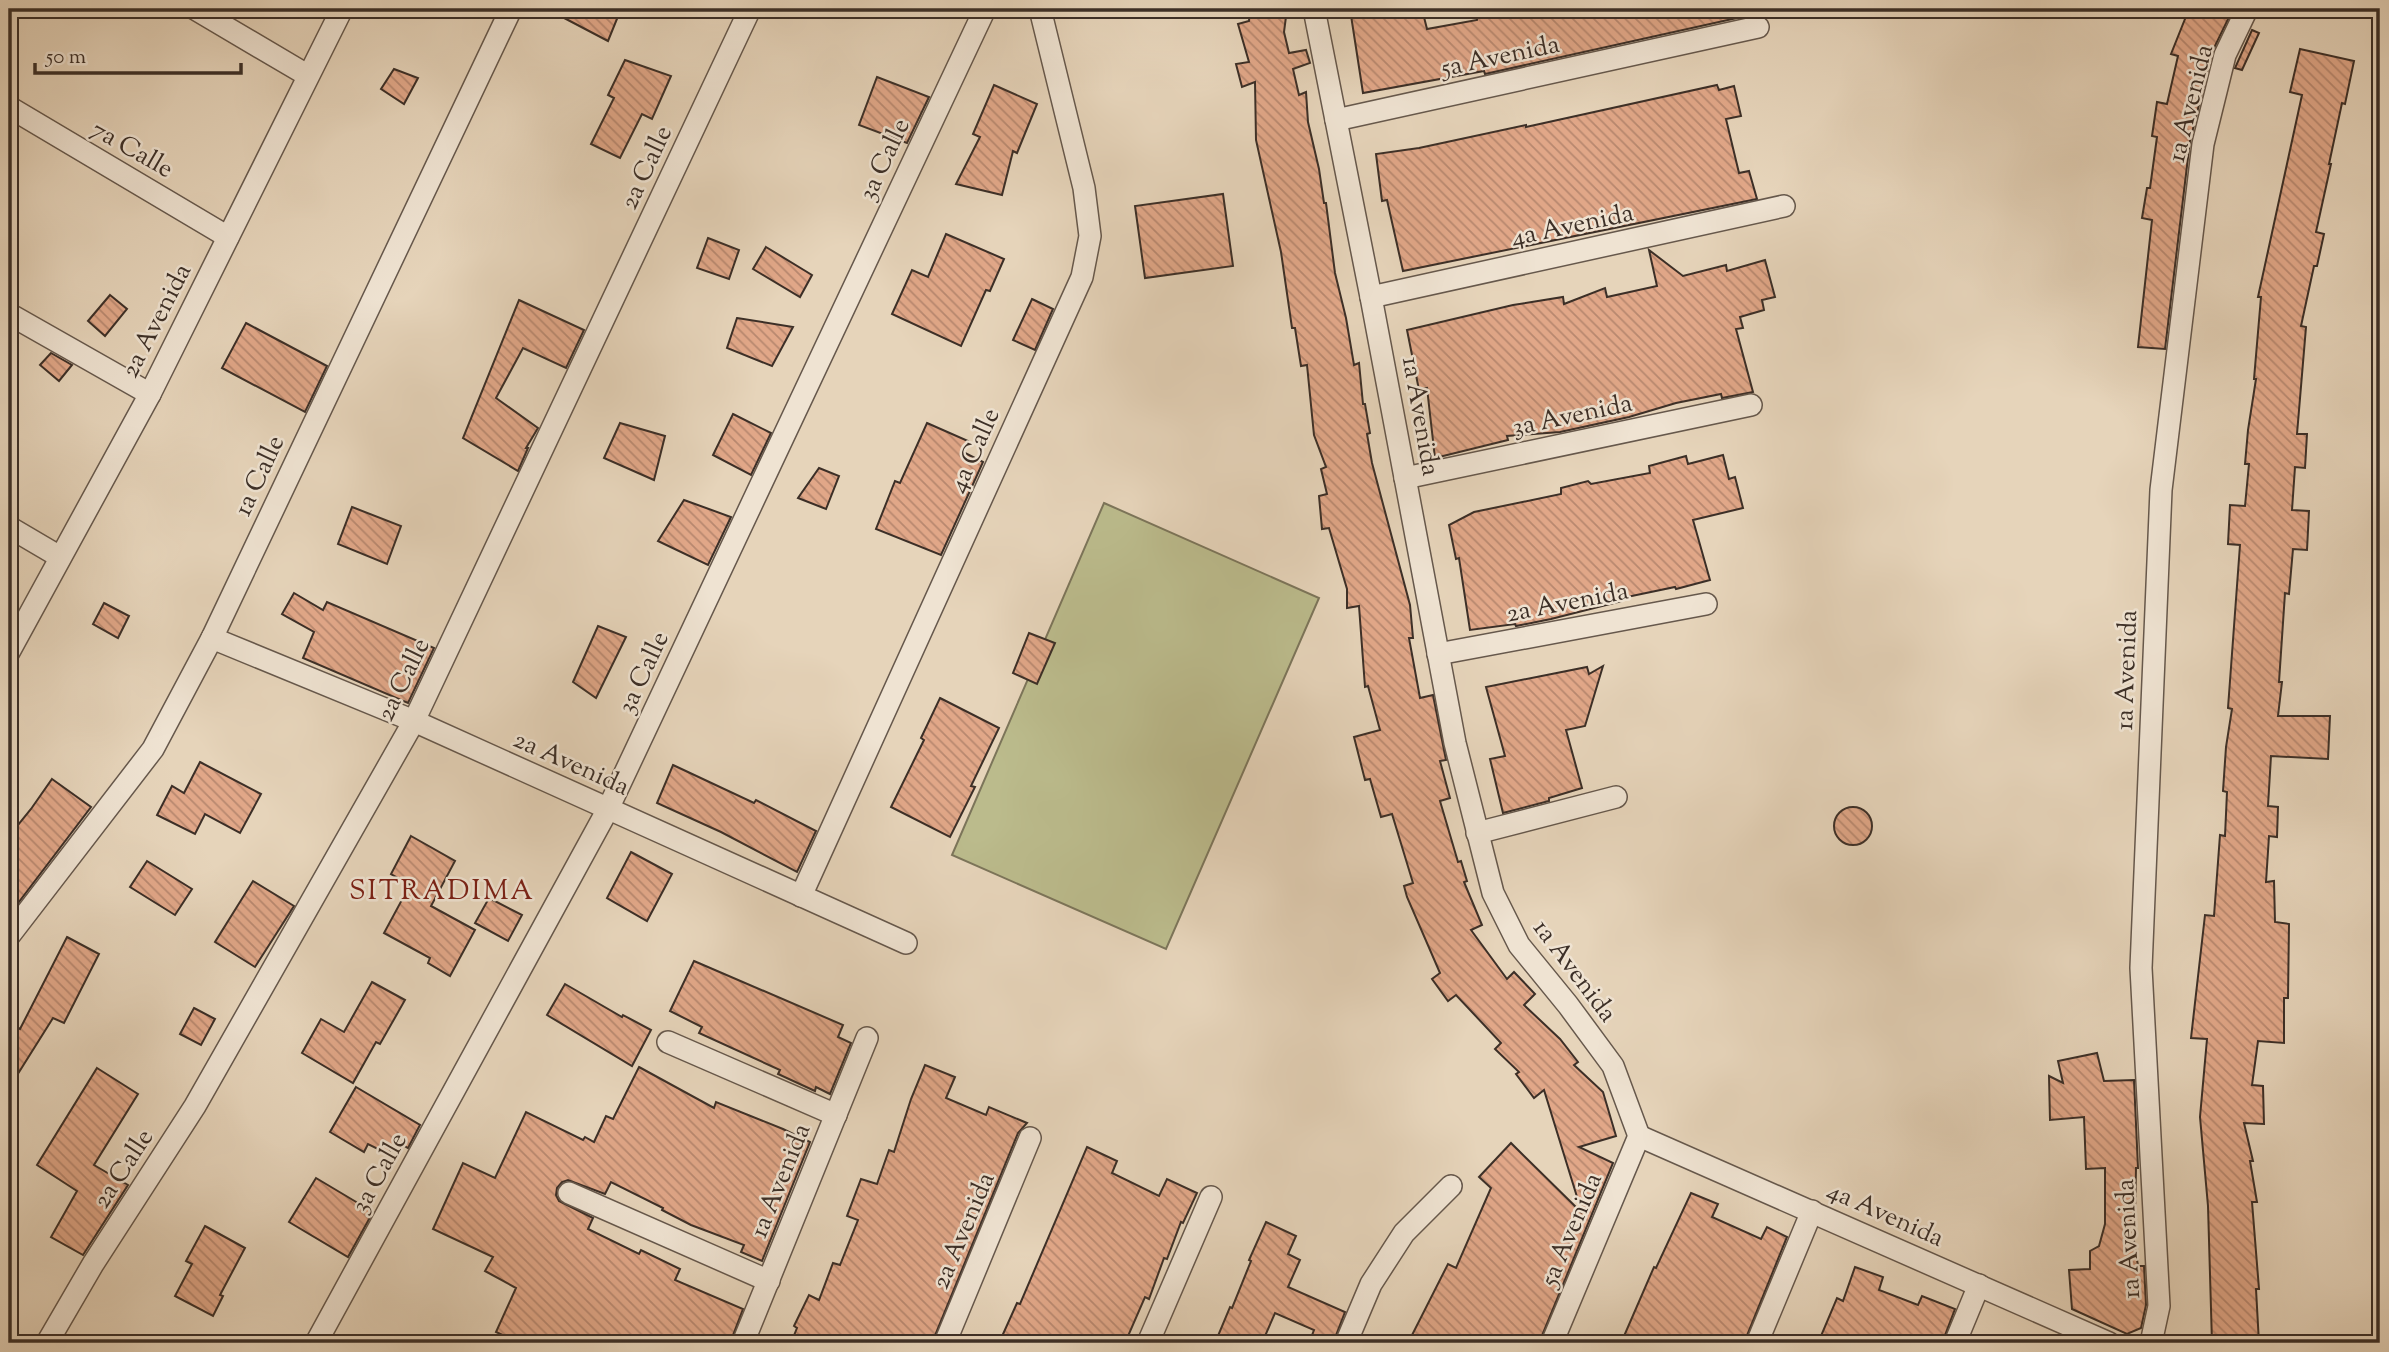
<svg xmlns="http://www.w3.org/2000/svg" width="2389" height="1352" font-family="'Sorts Mill Goudy',serif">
  <defs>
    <pattern id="building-back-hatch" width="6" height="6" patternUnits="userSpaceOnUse" patternTransform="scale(1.75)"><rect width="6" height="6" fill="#e1a788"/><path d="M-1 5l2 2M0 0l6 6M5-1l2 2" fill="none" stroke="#b8886f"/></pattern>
  </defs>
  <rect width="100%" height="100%" fill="#e6d4ba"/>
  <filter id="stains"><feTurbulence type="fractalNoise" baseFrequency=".00286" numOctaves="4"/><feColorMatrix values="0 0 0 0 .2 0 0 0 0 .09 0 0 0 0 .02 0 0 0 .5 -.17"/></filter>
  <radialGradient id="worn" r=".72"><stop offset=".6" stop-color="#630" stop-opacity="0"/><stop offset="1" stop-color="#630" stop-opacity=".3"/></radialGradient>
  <path fill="#bbbb8c" stroke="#7c755a" stroke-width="2" d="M1104 503 1319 598 1166 949 952 855Z"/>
  <g fill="url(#building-back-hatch)" stroke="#3c2f27" stroke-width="2">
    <path d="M547 9H621L608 41Z"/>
    <path d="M1250 9H1287L1284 32 1289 53 1306 50 1310 63 1293 69 1299 95 1306 92 1308 122 1319 169 1324 203H1326L1335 273 1346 318 1354 365 1359 363 1363 404H1365L1370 433 1367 434 1372 463 1410 605 1413 638H1409L1420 698 1433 695 1446 760 1440 761 1450 798 1440 801 1458 862 1461 861 1467 881 1464 882 1482 925 1471 930 1507 979 1514 972 1535 994 1524 1005 1560 1039 1578 1062 1574 1065 1603 1092 1616 1136 1579 1147 1613 1163 1539 1343H1408L1448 1264 1456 1268 1491 1188 1479 1177 1511 1143 1582 1213 1544 1090 1534 1098 1516 1074 1519 1072 1495 1049 1501 1043 1456 995 1448 1001 1432 979 1440 973 1407 897 1404 886 1413 883 1392 814 1381 817 1370 779 1365 780 1354 737 1380 730 1368 686 1365 687 1359 606 1347 608V589L1329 528 1322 529 1319 496 1327 494 1321 469 1326 467 1314 435 1307 365 1301 366 1295 328H1292L1281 252 1256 140 1255 82 1242 87 1236 64 1249 62 1238 24 1249 21Z"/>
    <path d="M1350 9H1422L1427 29 1477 20V9H1754L1755 14 1485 74 1484 71 1363 93Z"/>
    <path d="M2189 9H2233L2212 52 2190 141 2165 349 2138 347 2152 220 2142 218 2147 188H2150L2157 137 2152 136 2157 102 2167 104 2178 56 2171 54Z"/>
    <path d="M2252 30 2259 33 2242 70 2235 68Z"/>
    <path d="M2300 49 2354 61 2345 104 2342 103 2329 164H2331L2316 232 2324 234 2317 266H2314L2301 326 2306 327 2297 434H2307L2305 468 2295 467 2292 510 2309 511 2307 550 2293 549 2289 594 2285 593 2279 682H2282L2278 716H2330L2328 759 2271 756 2268 806 2278 807 2277 837 2269 836 2266 882 2274 881 2275 922 2289 924 2288 998H2284V1043L2258 1041 2252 1085 2263 1086 2264 1124 2244 1123 2253 1161H2250L2257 1202H2252L2259 1289H2256L2259 1343H2212L2208 1206 2200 1117 2207 1039 2191 1038 2205 915 2214 916 2220 835 2225 836 2227 792 2223 791 2226 747 2232 709 2228 708 2240 545 2228 544 2230 505 2245 506 2249 464H2245L2248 430 2256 379H2254L2261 297H2258L2302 95 2290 92Z"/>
    <path d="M625 60 671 76 652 119 642 114 620 158 591 144 614 98 608 95Z"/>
    <path d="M394 69 418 78 404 104 381 89Z"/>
    <path d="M877 77 929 97 907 143 859 125Z"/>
    <path d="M994 85 1037 104 1017 153 1013 151 1002 195 956 184 980 137 973 134Z"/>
    <path d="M1717 85 1719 90 1734 86 1741 116 1726 119 1739 173 1749 171 1757 199 1403 271 1387 200 1382 201 1376 154 1419 148 1526 125V127Z"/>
    <path d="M1223 194 1233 266 1145 278 1135 206Z"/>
    <path d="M946 234 1004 259 990 291 986 290 961 346 892 314 912 270 928 277Z"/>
    <path d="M708 238 739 250 729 279 697 268Z"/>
    <path d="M766 247 812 275 800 297 753 269Z"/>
    <path d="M1649 250 1683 276 1726 265 1727 271 1765 260 1775 297 1762 300 1764 310 1740 317 1743 328 1736 329 1753 392 1722 398 1721 394 1676 403 1629 417 1560 432 1507 436 1508 440 1435 458 1427 388 1419 390 1407 330 1513 305 1563 297 1564 304 1605 288 1607 297 1657 286Z"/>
    <path d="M110 295 127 309 105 336 88 321Z"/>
    <path d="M1032 299 1053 309 1035 350 1013 340Z"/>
    <path d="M519 300 584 330 566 368 523 348 496 398 538 428 526 448H528L518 471 463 438Z"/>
    <path d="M737 318 793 327 772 366 727 348Z"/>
    <path d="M246 323 327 366 305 412 222 368Z"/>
    <path d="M51 353 72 365 59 381 40 365Z"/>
    <path d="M733 414 771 433 751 475 713 455Z"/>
    <path d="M620 423 665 436 654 480 604 458Z"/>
    <path d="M927 423 968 441 963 452 983 462 941 555 876 529 895 481 900 483Z"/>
    <path d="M1723 455 1729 479 1735 477 1743 508 1693 520 1710 580 1676 589 1675 587 1622 598V601L1551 619 1516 626 1515 624 1470 630 1459 558 1456 559 1449 525 1474 512 1561 494V488L1588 481 1591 484 1650 473 1649 466 1686 456 1688 464Z"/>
    <path d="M819 468 839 476 826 509 798 498Z"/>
    <path d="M684 500 731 517 708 565 658 541Z"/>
    <path d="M352 507 401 526 387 564 338 544Z"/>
    <path d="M294 593 323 610 327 602 434 648 408 703 303 658 314 632 282 614Z"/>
    <path d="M104 603 129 616 118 638 93 624Z"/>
    <path d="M598 626 626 637 596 698 573 682Z"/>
    <path d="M1029 633 1055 643 1037 684 1013 673Z"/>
    <path d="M1603 666 1585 726 1566 730 1582 788 1549 798V801L1503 813 1490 759 1505 756 1486 687 1587 667 1589 674Z"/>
    <path d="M940 698 999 728 971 786 975 787 950 837 891 807 924 740 921 738Z"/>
    <path d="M200 762 261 794 240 833 205 814 195 834 157 815 172 786 184 793Z"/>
    <path d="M673 765 754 803 756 800 816 831 797 872 721 832 657 803Z"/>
    <path d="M52 779 91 807 9 915V836L31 809Z"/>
    <circle cx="1853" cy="826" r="19"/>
    <path d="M411 836 455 861 431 906 475 930 450 976 428 963 430 958 384 933 410 885 391 874Z"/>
    <path d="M631 852 672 874 647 921 607 898Z"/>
    <path d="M147 861 192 889 175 915 130 887Z"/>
    <path d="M253 881 294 906 255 967 215 942Z"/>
    <path d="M489 898 522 915 508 941 475 923Z"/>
    <path d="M67 937 99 954 64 1023 53 1018 9 1088V1021L20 1029Z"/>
    <path d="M694 961 843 1025 838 1037 851 1043 830 1094 816 1087 815 1091 778 1074 780 1070 699 1033 702 1027 670 1011Z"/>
    <path d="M372 982 405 1000 380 1044 376 1042 353 1083 302 1053 321 1019 344 1032Z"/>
    <path d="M565 984 622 1017 623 1015 651 1030 632 1066 547 1015Z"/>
    <path d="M194 1008 215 1019 201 1045 180 1034Z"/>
    <path d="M2097 1053 2104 1081 2134 1080 2138 1168H2136L2135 1216H2130L2138 1266H2144L2146 1305 2141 1328 2127 1334 2072 1309 2069 1270 2090 1269V1251L2099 1246 2105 1224V1168L2086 1169 2084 1117 2050 1120 2049 1076 2063 1083 2058 1061Z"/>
    <path d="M925 1065 955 1077 946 1098 986 1115 989 1107 1027 1123 1018 1133 932 1343H791L797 1328 794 1326 809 1295 819 1300 833 1263 840 1265 858 1220 847 1216 861 1179 877 1184 889 1150 894 1152 911 1099Z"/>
    <path d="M639 1067 714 1108 716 1102 783 1129 810 1142 762 1261 741 1252 744 1245 691 1225 662 1210 663 1208 611 1182 605 1194 568 1180 562 1182 557 1188 556 1195 559 1201 593 1218 588 1229 639 1254 641 1250 680 1269 675 1280 743 1309 730 1343H520L496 1332 516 1288 485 1271 493 1257 433 1229 463 1163 495 1178 526 1112 583 1140 585 1137 594 1142 606 1116 613 1119Z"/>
    <path d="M97 1068 138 1094 94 1165 128 1185 83 1255 51 1237 77 1191 37 1165Z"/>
    <path d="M356 1087 420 1125 408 1148 396 1141 388 1154 368 1144 364 1152 330 1132Z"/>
    <path d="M1087 1147 1117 1161 1112 1173 1159 1196 1167 1179 1197 1193 1183 1223 1181 1222 1167 1259 1164 1258 1149 1299 1145 1297 1125 1343H999L1017 1303 1020 1304Z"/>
    <path d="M316 1178 373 1212 348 1257 289 1222Z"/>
    <path d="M1691 1193 1718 1204 1712 1217 1761 1239 1767 1227 1787 1237 1744 1343H1621L1654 1267 1656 1268Z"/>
    <path d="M1266 1222 1296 1236 1288 1254 1300 1260 1288 1287 1345 1312 1333 1343H1309L1314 1330 1275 1313 1262 1343H1215L1230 1307 1232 1308 1251 1261 1249 1260Z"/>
    <path d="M205 1226 245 1248 220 1295 223 1296 213 1316 175 1296 192 1264 186 1261Z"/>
    <path d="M1855 1267 1883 1277 1879 1290 1918 1305 1922 1296 1955 1309 1942 1343H1818L1837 1298 1843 1301Z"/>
  </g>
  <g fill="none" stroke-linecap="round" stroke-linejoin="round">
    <g stroke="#66584c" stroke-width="24">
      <g id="minor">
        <path d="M195 9 307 75"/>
        <path d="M1314 9 1371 297 1455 743 1493 893 1519 945 1568 1005 1613 1066 1639 1136"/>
        <path d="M9 107 228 237"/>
        <path d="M1336 120 1758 27"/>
        <path d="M1371 297 1784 206"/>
        <path d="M9 314 150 394"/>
        <path d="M1405 478 1751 405"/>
        <path d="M9 527 60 557"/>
        <path d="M212 638 414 721 906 943"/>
        <path d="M9 652 150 394 342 9"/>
        <path d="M1438 654 1706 604"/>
        <path d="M1477 833 1616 797"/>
        <path d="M801 896 1082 277 1090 236 1084 188 1040 9"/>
        <path d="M9 936 153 749 212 638 511 9"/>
        <path d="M668 1042 836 1115"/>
        <path d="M1639 1136 2109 1343"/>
        <path d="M569 1193 769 1281"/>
        <path d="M47 1343 93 1264 195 1106 414 721 750 9"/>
        <path d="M316 1343 608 809 985 9"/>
        <path d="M743 1343 867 1038"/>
        <path d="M945 1343 1030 1138"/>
        <path d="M1148 1343 1211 1197"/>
        <path d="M1346 1343 1371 1284 1404 1233 1451 1186"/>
        <path d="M1552 1343 1639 1136"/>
        <path d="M1757 1343 1812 1211"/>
        <path d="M1955 1343 1979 1285"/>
        <path d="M2151 1343 2159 1306 2141 968 2161 490 2203 144 2225 55 2247 9"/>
      </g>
    </g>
    <use href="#minor" stroke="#efe3d2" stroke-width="21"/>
  </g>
  <g text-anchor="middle" stroke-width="5" stroke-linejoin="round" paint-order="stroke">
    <g font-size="26" fill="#3c2f27" stroke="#efe3d2">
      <text transform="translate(1500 55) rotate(-12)" y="9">5a Avenida</text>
      <text transform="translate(2189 103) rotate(-76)" y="9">1a Avenida</text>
      <text transform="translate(133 148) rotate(30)" y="9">7a Calle</text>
      <text transform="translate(883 159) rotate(-65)" y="9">3a Calle</text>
      <text transform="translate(645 167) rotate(-65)" y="9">2a Calle</text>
      <text transform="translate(1572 224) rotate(-12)" y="9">4a Avenida</text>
      <text transform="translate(155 320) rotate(-63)" y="9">2a Avenida</text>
      <text transform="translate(1572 414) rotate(-12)" y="9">3a Avenida</text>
      <text transform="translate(1422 416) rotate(80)" y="9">1a Avenida</text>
      <text transform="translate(973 450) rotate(-66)" y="9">4a Calle</text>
      <text transform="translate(258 475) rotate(-65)" y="9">1a Calle</text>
      <text transform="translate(1567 601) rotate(-11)" y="9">2a Avenida</text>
      <text transform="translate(2125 670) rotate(-88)" y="9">1a Avenida</text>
      <text transform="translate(642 672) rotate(-65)" y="9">3a Calle</text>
      <text transform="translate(402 679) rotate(-64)" y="9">2a Calle</text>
      <text transform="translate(572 762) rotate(24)" y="9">2a Avenida</text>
      <text transform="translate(1576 970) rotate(53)" y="9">1a Avenida</text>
      <text transform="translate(122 1168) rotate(-57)" y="9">2a Calle</text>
      <text transform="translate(378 1172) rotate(-61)" y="9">3a Calle</text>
      <text transform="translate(779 1180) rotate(-68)" y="9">1a Avenida</text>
      <text transform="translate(1886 1213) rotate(24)" y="9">4a Avenida</text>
      <text transform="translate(1570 1229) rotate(-67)" y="9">5a Avenida</text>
      <text transform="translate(962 1230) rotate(-67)" y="9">2a Avenida</text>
      <text transform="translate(2127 1239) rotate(-93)" y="9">1a Avenida</text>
    </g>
    <g font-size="28" letter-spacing="2" fill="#7a1f14" stroke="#efe3d2">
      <text x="442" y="899">SITRADIMA</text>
    </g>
  </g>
  <rect width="2389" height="1352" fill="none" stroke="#e6d4ba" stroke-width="35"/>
  <rect x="10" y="10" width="2368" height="1331" fill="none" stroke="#3c2f27" stroke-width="3.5"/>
  <rect x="18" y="18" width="2354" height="1317" fill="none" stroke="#3c2f27" stroke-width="2"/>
  <path d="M35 63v10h206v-10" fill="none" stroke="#3c2f27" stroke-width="3.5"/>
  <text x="46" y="63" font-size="21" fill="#3c2f27" stroke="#efe3d2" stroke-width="5" paint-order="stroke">50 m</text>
  <rect width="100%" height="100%" filter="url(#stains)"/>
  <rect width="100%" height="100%" fill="url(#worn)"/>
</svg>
